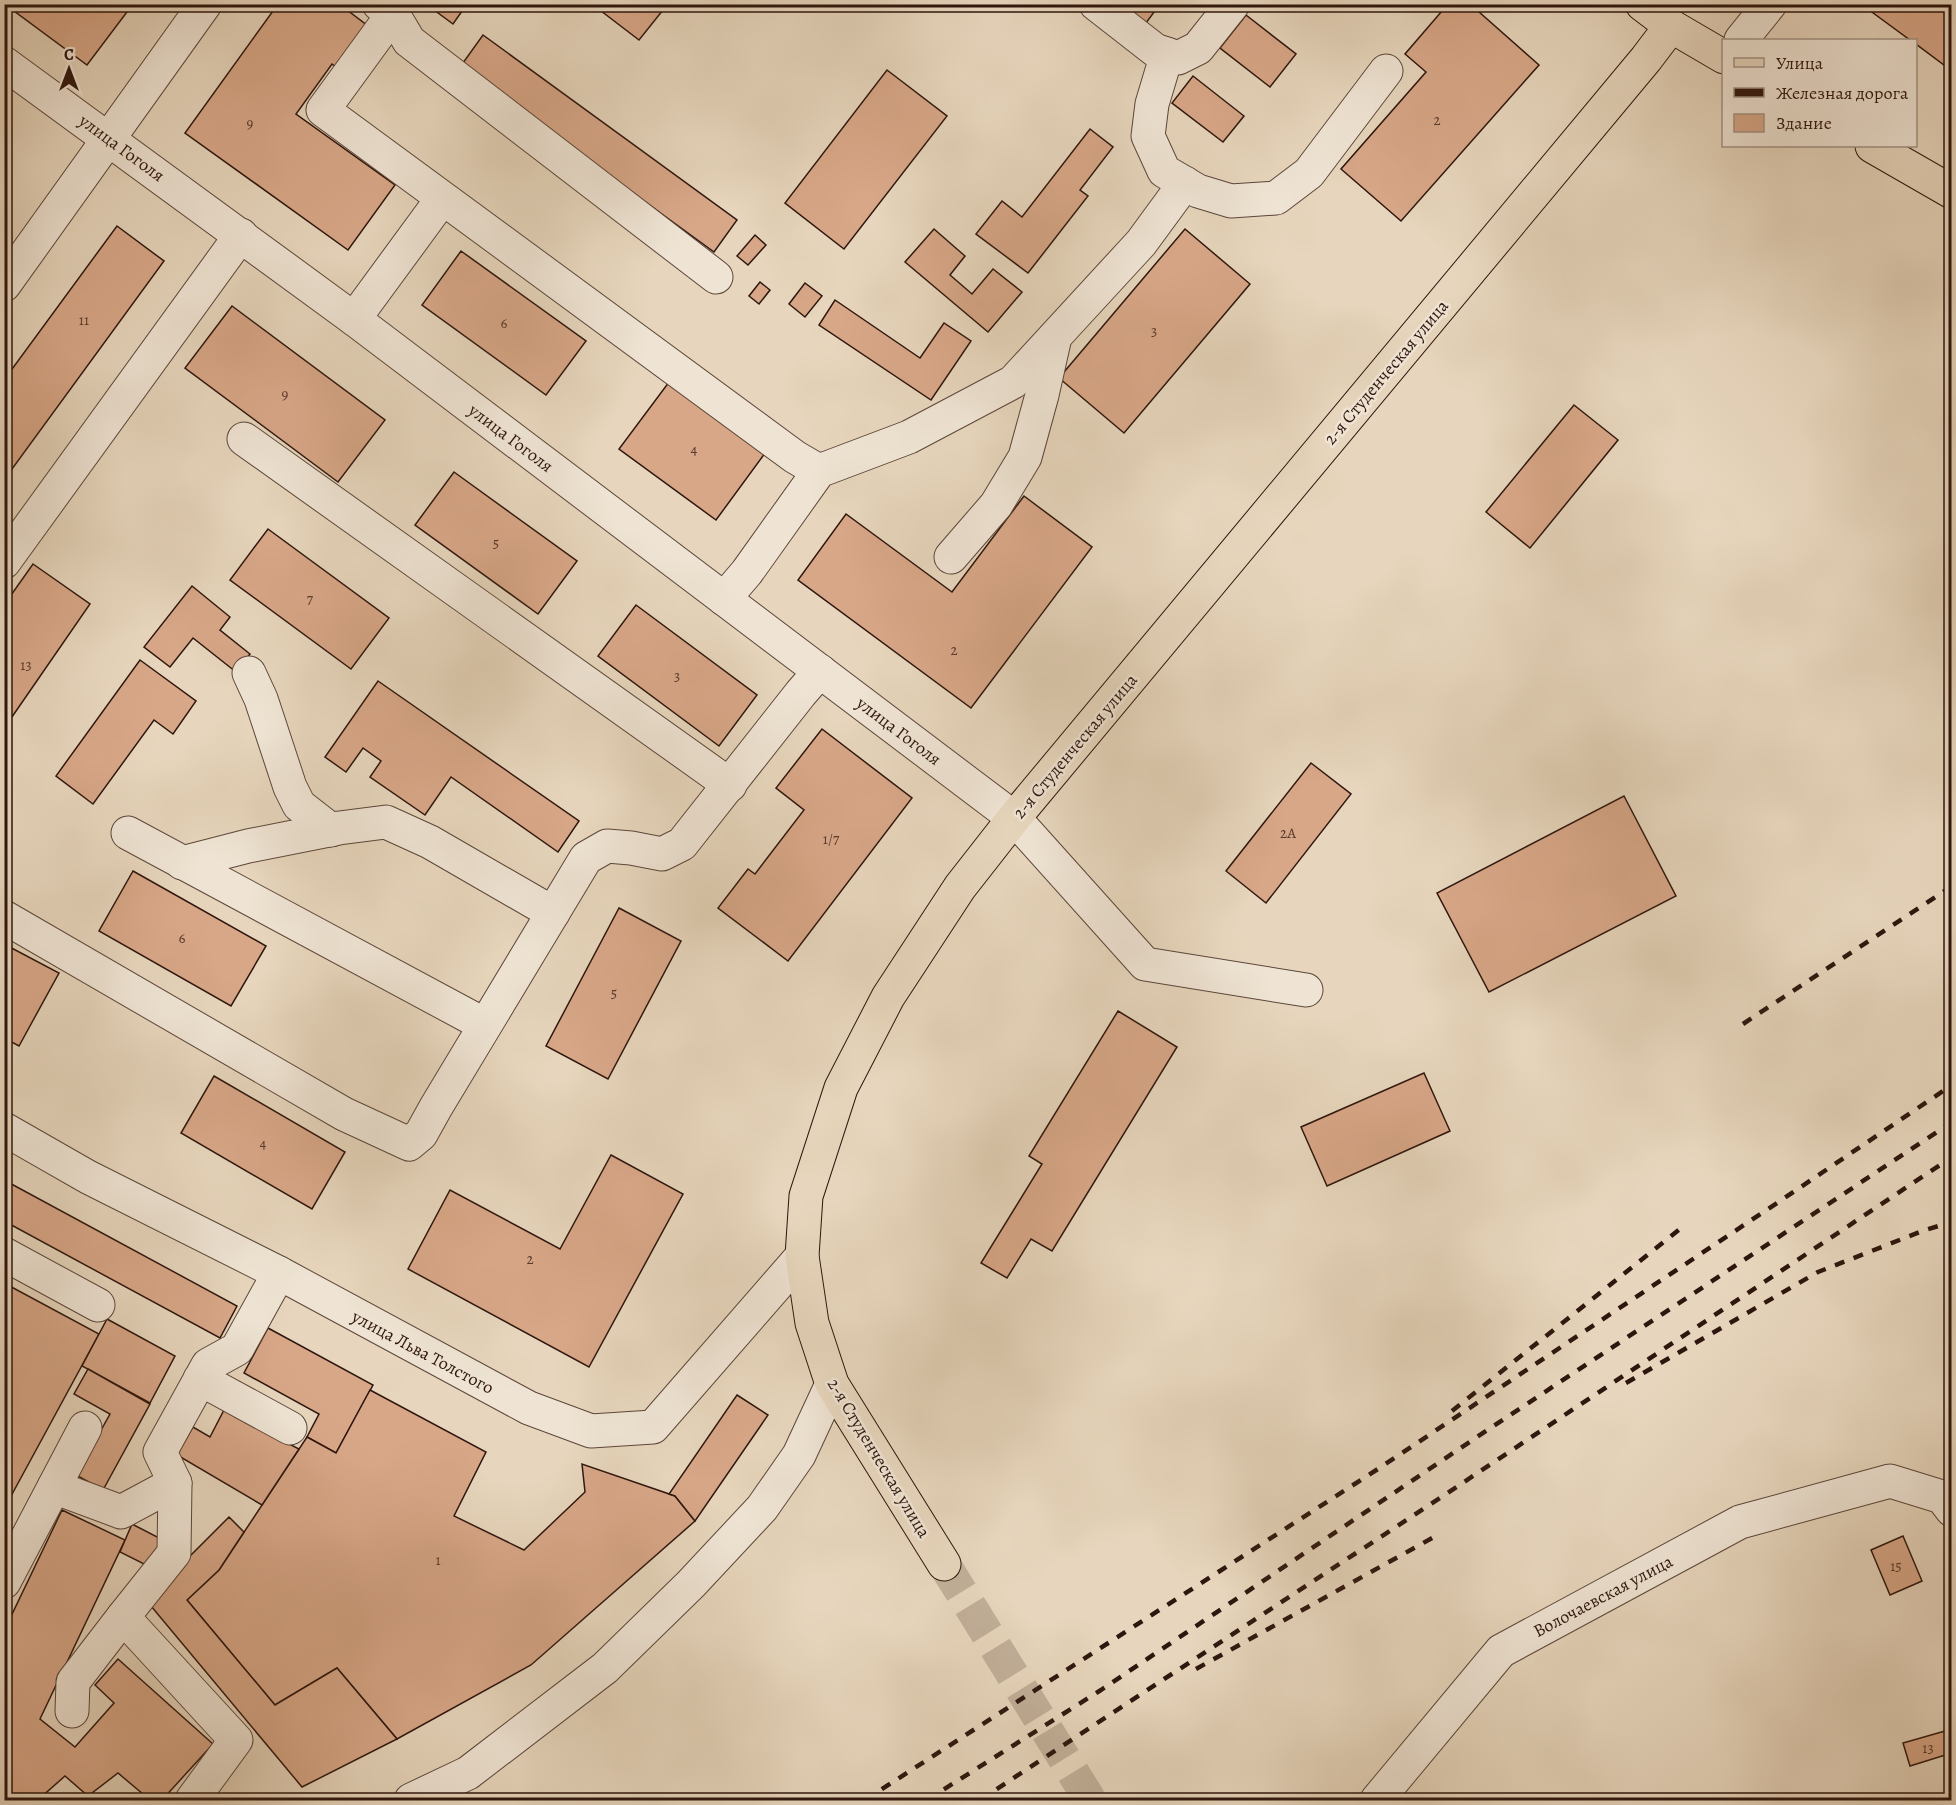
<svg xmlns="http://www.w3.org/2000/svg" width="1956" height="1805" font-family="Alegreya,serif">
  <rect width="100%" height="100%" fill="#e7d6bd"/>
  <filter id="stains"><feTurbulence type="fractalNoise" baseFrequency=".00333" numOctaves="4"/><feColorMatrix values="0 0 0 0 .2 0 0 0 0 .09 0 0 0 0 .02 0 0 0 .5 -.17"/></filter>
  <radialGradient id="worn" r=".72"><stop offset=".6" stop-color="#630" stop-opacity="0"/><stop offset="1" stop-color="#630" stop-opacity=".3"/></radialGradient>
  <g fill="#d8a788" stroke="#2e160e" stroke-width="1.5">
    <path d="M13 4H133L87 65 10 8Z"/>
    <path d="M278 4H339L372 29 341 71 332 64 296 114 395 185 348 250 185 133Z"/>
    <path d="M426 4H467L453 24Z"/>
    <path d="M592 4H666L667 5 639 40Z"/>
    <path d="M1121 4H1160L1146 23Z"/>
    <path d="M1448 4H1470L1539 65 1401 221 1341 169 1426 72 1405 54Z"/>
    <path d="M1861 4H1952V71L1916 44V40H1910Z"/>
    <path d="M1246 15 1296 54 1270 87 1220 48Z"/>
    <path d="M483 35 737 220 714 252 460 67Z"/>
    <path d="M887 70 947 116 844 249 785 203Z"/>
    <path d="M1193 76 1244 116 1223 142 1172 103Z"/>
    <path d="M1090 129 1113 147 1080 190 1088 196 1028 273 976 234 1002 201 1022 217Z"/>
    <path d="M117 226 164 261 4 480V380Z"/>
    <path d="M934 229 965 256 950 275 972 294 993 269 1022 292 988 332 905 262Z"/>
    <path d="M1185 229 1250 284 1124 433 1059 378Z"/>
    <path d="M755 235 766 245 748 265 737 256Z"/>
    <path d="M461 251 586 341 546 395 422 305Z"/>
    <path d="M760 282 770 290 759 304 749 296Z"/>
    <path d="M805 283 822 296 805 317 789 304Z"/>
    <path d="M835 300 920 358 944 323 971 341 931 400 819 325Z"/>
    <path d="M232 306 385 420 338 482 185 368Z"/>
    <path d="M672 378 768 449 716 520 619 449Z"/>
    <path d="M1574 405 1618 440 1530 548 1486 512Z"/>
    <path d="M454 472 577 561 538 614 415 525Z"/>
    <path d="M1024 496 1092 547 971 708 798 580 846 514 952 592Z"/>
    <path d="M268 529 389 618 351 669 230 580Z"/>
    <path d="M33 564 90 604 5 727 4 605Z"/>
    <path d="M192 586 230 617 220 630 250 654 236 672 193 638 170 667 144 647Z"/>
    <path d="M636 605 757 695 719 746 598 656Z"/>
    <path d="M140 660 196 701 173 734 154 720 93 804 56 776Z"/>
    <path d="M378 681 579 821 558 852 451 777 425 815 370 777 381 761 363 748 346 772 325 757Z"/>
    <path d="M822 729 912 798 788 961 718 908 748 869 755 874 804 810 776 788Z"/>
    <path d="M1311 763 1351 794 1266 903 1226 871Z"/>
    <path d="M1624 796 1676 896 1489 992 1437 893Z"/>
    <path d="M133 871 266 946 231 1006 99 931Z"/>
    <path d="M619 908 681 941 608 1079 546 1046Z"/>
    <path d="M4 944 59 973 19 1046 4 1038Z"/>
    <path d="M1118 1011 1177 1047 1052 1251 1031 1239 1007 1278 981 1263 1042 1164 1029 1156Z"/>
    <path d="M1424 1073 1450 1131 1327 1186 1301 1127Z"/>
    <path d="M214 1076 345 1152 312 1209 181 1133Z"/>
    <path d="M611 1155 683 1194 589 1367 408 1269 450 1190 560 1249Z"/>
    <path d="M4 1180 237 1306 220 1338 4 1221Z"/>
    <path d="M4 1283 99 1334 4 1509Z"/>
    <path d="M107 1319 175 1356 150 1403 82 1366Z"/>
    <path d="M268 1328 373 1385 336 1453 307 1437 319 1414 244 1373Z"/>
    <path d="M88 1369 150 1404 103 1490 76 1475 110 1414 74 1394Z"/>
    <path d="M370 1390 486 1452 454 1516 524 1550 585 1492 582 1464 675 1496 695 1521 531 1665 397 1739 337 1668 275 1705 187 1600 219 1570 307 1437 336 1453Z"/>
    <path d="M737 1395 768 1415 695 1521 675 1496 669 1494Z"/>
    <path d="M224 1410 299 1449 262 1505 177 1455 193 1427 210 1437Z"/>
    <path d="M62 1510 125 1540 40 1719 75 1747 114 1703 95 1685 118 1659 213 1744 162 1800H150L118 1773 88 1796 65 1776 40 1798 34 1800H4V1631Z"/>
    <path d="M229 1517 244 1532 219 1570 187 1600 275 1705 337 1668 397 1739 302 1787 146 1600Z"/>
    <path d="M132 1524 167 1542 154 1569 120 1552Z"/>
    <path d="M1903 1536 1922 1581 1890 1595 1871 1550Z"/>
    <path d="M1952 1729V1753L1910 1766 1903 1743Z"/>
  </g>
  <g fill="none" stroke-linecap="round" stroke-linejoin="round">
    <path stroke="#c2b09a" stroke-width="33" stroke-dasharray="33 16" stroke-linecap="butt" d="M944 1564 1090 1800"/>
    <g stroke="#5c463a" stroke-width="35">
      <g id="minor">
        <path d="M379 4 393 14 323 110 795 457 819 471"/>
        <path d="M1096 4 1155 50 1178 58 1198 48 1233 4"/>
        <path d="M393 14 409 41 716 277"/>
        <path d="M1741 40 1770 4"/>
        <path d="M1167 54 1152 104 1148 136 1164 171 1198 191 1231 201 1276 198 1309 173 1386 71"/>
        <path d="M4 63 354 319 1014 818 1145 964 1306 990"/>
        <path d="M4 285 205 4"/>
        <path d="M354 319 442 199"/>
        <path d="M244 439 730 785"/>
        <path d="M951 557 996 505 1025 457 1042 395 1055 337"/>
        <path d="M4 562 241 235"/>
        <path d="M724 599 747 572 819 471 909 437 1013 382 1141 243 1185 183"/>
        <path d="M249 673 261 699 290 787 299 805 331 830"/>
        <path d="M128 833 485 1025"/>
        <path d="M182 863 248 846 339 828 386 822 430 842 553 913"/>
        <path d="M4 917 344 1114 409 1144 421 1134 436 1107 586 858 607 846 631 848 662 854 682 844 801 693 820 671"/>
        <path d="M4 1129 88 1177 279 1273 529 1408 591 1431 653 1427 802 1256"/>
        <path d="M4 1254 98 1305"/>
        <path d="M200 1379 290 1428"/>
        <path d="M54 1487 121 1512 175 1483"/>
        <path d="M4 1582 85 1428"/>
        <path d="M72 1711 73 1682 123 1617"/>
        <path d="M192 1800 236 1740 123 1617 174 1553 175 1483 160 1452 208 1365 237 1349 279 1273"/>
        <path d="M411 1800 468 1773 605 1668 691 1584 762 1508 799 1455 832 1384"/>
        <path d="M1377 1800 1501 1651 1740 1522 1890 1481 1942 1497 1952 1510"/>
      </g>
    </g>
    <g stroke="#2e160e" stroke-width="35">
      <g id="major">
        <path d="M1642 4 1671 26 1724 57"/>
        <path d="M1872 146 1952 192"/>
        <path d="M944 1564 832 1384 812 1323 802 1256 806 1196 841 1088 888 997 960 887 1014 818 1646 59 1671 26"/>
      </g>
    </g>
    <use href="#minor" stroke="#efe4d4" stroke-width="33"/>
    <use href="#major" stroke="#e7d6bd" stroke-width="33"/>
    <g stroke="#2e160e" stroke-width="4.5" stroke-dasharray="10 10" stroke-linecap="butt">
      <path d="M1743 1024 1952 886"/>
      <path d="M1626 1383 1818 1272 1925 1230 1952 1222"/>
      <path d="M1452 1411 1680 1229"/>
      <path d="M1196 1669 1434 1537"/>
      <path d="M865 1800 1381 1467 1780 1201 1952 1085"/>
      <path d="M927 1800 1101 1690 1474 1439 1952 1122"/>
      <path d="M980 1800 1446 1494 1952 1157"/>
    </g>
  </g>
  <g text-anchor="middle" stroke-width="5" stroke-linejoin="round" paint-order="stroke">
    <g font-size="15" fill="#583a2c">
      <text x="1437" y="125">2</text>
      <text x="250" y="128">9</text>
      <text x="84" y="325">11</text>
      <text x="504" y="328">6</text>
      <text x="1154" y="336">3</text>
      <text x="285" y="399">9</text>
      <text x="694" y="454">4</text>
      <text x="496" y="548">5</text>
      <text x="310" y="604">7</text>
      <text x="954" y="655">2</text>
      <text x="26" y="670">13</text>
      <text x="677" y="681">3</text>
      <text x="1288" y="838">2А</text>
      <text x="831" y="844">1/7</text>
      <text x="182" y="943">6</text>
      <text x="614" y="998">5</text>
      <text x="263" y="1148">4</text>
      <text x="530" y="1264">2</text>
      <text x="438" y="1565">1</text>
      <text x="1896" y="1571">15</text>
      <text x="1928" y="1753">13</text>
    </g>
    <g font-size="18" fill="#2e160e" stroke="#efe4d4">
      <text transform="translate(122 148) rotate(36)" y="6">улица Гоголя</text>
      <text transform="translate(1386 372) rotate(-50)" y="6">2-я Студенческая улица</text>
      <text transform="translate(511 438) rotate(37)" y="6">улица Гоголя</text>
      <text transform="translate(899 731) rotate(37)" y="6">улица Гоголя</text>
      <text transform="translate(1075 746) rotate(-50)" y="6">2-я Студенческая улица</text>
      <text transform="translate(423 1352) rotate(28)" y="6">улица Льва Толстого</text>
      <text transform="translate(879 1458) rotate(59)" y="6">2-я Студенческая улица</text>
      <text transform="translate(1603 1596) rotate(-28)" y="6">Волочаевская улица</text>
    </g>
  </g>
  <rect width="1956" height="1805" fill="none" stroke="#e7d6bd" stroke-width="24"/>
  <rect x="6" y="6" width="1944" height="1793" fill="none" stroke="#2e160e" stroke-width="3"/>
  <rect x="12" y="12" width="1932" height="1781" fill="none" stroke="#2e160e" stroke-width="1.5"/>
  <rect x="1722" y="39" width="195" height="108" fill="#efe4d4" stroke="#a29285" stroke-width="1.5"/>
  <rect x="1734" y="58" width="30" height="9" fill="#e7d6bd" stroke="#a29285" stroke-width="1.5"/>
  <text x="1776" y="69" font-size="18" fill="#2e160e">Улица</text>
  <rect x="1734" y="88" width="30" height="9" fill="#2e160e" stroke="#a29285" stroke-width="1.5"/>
  <text x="1776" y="99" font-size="18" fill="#2e160e">Железная дорога</text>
  <rect x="1734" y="114" width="30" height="18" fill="#d8a788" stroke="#a29285" stroke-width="1.5"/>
  <text x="1776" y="129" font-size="18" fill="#2e160e">Здание</text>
  <g transform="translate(69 69)" stroke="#efe4d4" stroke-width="4.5" paint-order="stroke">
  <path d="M0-4.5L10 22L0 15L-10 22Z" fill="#2e160e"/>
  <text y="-9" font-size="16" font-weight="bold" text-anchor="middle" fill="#2e160e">С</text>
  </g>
  <rect width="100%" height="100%" filter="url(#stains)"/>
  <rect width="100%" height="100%" fill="url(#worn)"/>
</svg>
